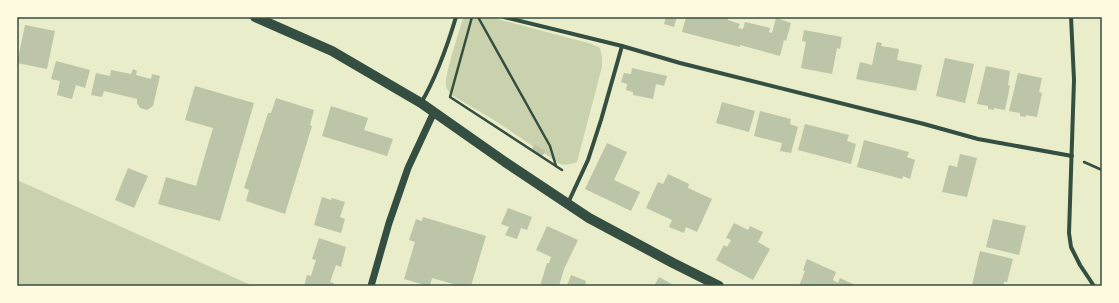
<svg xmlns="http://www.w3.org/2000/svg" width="1119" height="303" font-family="Ubuntu,sans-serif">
  <rect width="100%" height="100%" fill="#e9edc9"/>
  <g fill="#cad2ad">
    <path d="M465 17H490L592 44 600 48 602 57V67L577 162C560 168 558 163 544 153L546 151 535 144 534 147 494 120 453 96C450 93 447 90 446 86 444 76 459 33 462 21Z"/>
    <path d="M17 180 253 286H17Z"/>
  </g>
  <g fill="#bcc5a7">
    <path d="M666 17H677L674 27 664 24Z"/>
    <path d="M686 17H725L728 18V20L740 24 738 28 743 29 745 22 770 28 769 32 772 33 776 18 791 23 786 41 784 40 780 56 740 45V47L682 32Z"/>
    <path d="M25 25 55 31 47 69 17 63Z"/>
    <path d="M804 30 842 37 840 49 837 48 832 74 801 68 806 42 802 41Z"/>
    <path d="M877 42 882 43 881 46 899 49 897 60 922 65 916 91 856 79 860 62 872 65Z"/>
    <path d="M945 58 974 64 965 103 936 96Z"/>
    <path d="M56 61 90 70 85 88 76 85 72 99 57 95 60 81 51 79Z"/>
    <path d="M986 66 1010 71 1008 85 1010 86 1005 110 994 108V110L988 109V106L977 104Z"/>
    <path d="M632 68 667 76 664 86 656 84 653 99 633 95V92L626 90 627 84 621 82 624 73 631 74Z"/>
    <path d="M133 69 137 71 136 75 151 79 152 74 160 76 153 106 147 110 140 108 137 103V99L104 91 102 97 91 95 96 73 110 76 111 70 131 74Z"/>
    <path d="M1018 73 1042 78 1039 92 1042 93 1037 117 1026 115V117L1020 116V113L1009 111Z"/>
    <path d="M195 86 254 103 220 221 158 204 166 177 196 186 213 128 185 120Z"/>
    <path d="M276 98 314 110 310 125 312 126 285 214 246 201 249 190 244 188 268 113H271Z"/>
    <path d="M722 102 755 111 749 132 716 123Z"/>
    <path d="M331 106 368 118 364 130 393 139 387 156 322 136Z"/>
    <path d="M760 111 791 119 790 124 798 127 791 153 780 151 782 143 754 136Z"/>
    <path d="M805 124 849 135 847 141 856 144 851 164 798 150Z"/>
    <path d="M864 140 909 152 907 157 915 160 910 179 903 176 902 179 857 167Z"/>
    <path d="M607 143 627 152 614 180 640 192 631 211 585 189Z"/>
    <path d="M535 144 546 151 542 156 532 149Z"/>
    <path d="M960 154 977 158 967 197 942 192 949 165 957 167Z"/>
    <path d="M128 168 148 176 134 208 115 200Z"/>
    <path d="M668 174 689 184 688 188 712 199 697 232 686 227 684 233 669 227 672 220 646 208 658 182 663 184Z"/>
    <path d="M322 197 331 200 332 198 345 202 340 217 345 219 341 233 314 225Z"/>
    <path d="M508 208 532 217 527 230 521 228 517 239 505 235 509 227 501 224Z"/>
    <path d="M423 217 486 236 471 286H460L432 278 430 286H428L404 279 415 242 409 240 416 219 422 221Z"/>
    <path d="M993 219 1026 226 1019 255 986 247Z"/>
    <path d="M734 223 748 230 750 226 763 232 758 242 770 249 753 280 716 260 724 245 727 247 731 240 726 238Z"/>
    <path d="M547 226 578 240 564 269 559 286H540L547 263H549L551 257 536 250Z"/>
    <path d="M319 238 346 247 341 267 336 265 330 282 334 283 333 286H304L307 275 311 276 316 260 312 259Z"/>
    <path d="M980 251 1013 259 1007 282H1004L1003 286 972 285Z"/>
    <path d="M807 259 836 272 833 280 838 283 840 278 857 286H799L805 271 803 270Z"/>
    <path d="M571 275 586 281 585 286H567Z"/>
    <path d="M659 277 672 284 676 286H654Z"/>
  </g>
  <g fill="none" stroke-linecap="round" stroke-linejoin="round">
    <g stroke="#344e41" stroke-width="2.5">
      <path d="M472 17 450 97 562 170"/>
      <path d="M478 17 550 146 556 166"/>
      <path d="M1084 162 1102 170"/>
    </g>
    <g stroke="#344e41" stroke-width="4">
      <path d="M504 17 622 46 680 63 924 124 978 139 1072 156"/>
      <path d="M1071 17 1074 80 1069 233 1071 247 1080 265 1094 286"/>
      <path d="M421 103C437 76 447 47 456 17"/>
      <path d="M568 203 588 160 601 120 622 46"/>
    </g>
    <path stroke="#344e41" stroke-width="7" d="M371 286 389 223 408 168 434 112"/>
    <path stroke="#344e41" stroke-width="10" d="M255 17 332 51 421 103 505 162 589 218 673 263 719 286"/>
  </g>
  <rect width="1119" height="303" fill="none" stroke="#fefae0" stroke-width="36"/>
  <rect x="18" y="18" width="1083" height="267" fill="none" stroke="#344e41" stroke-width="1.5"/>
</svg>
